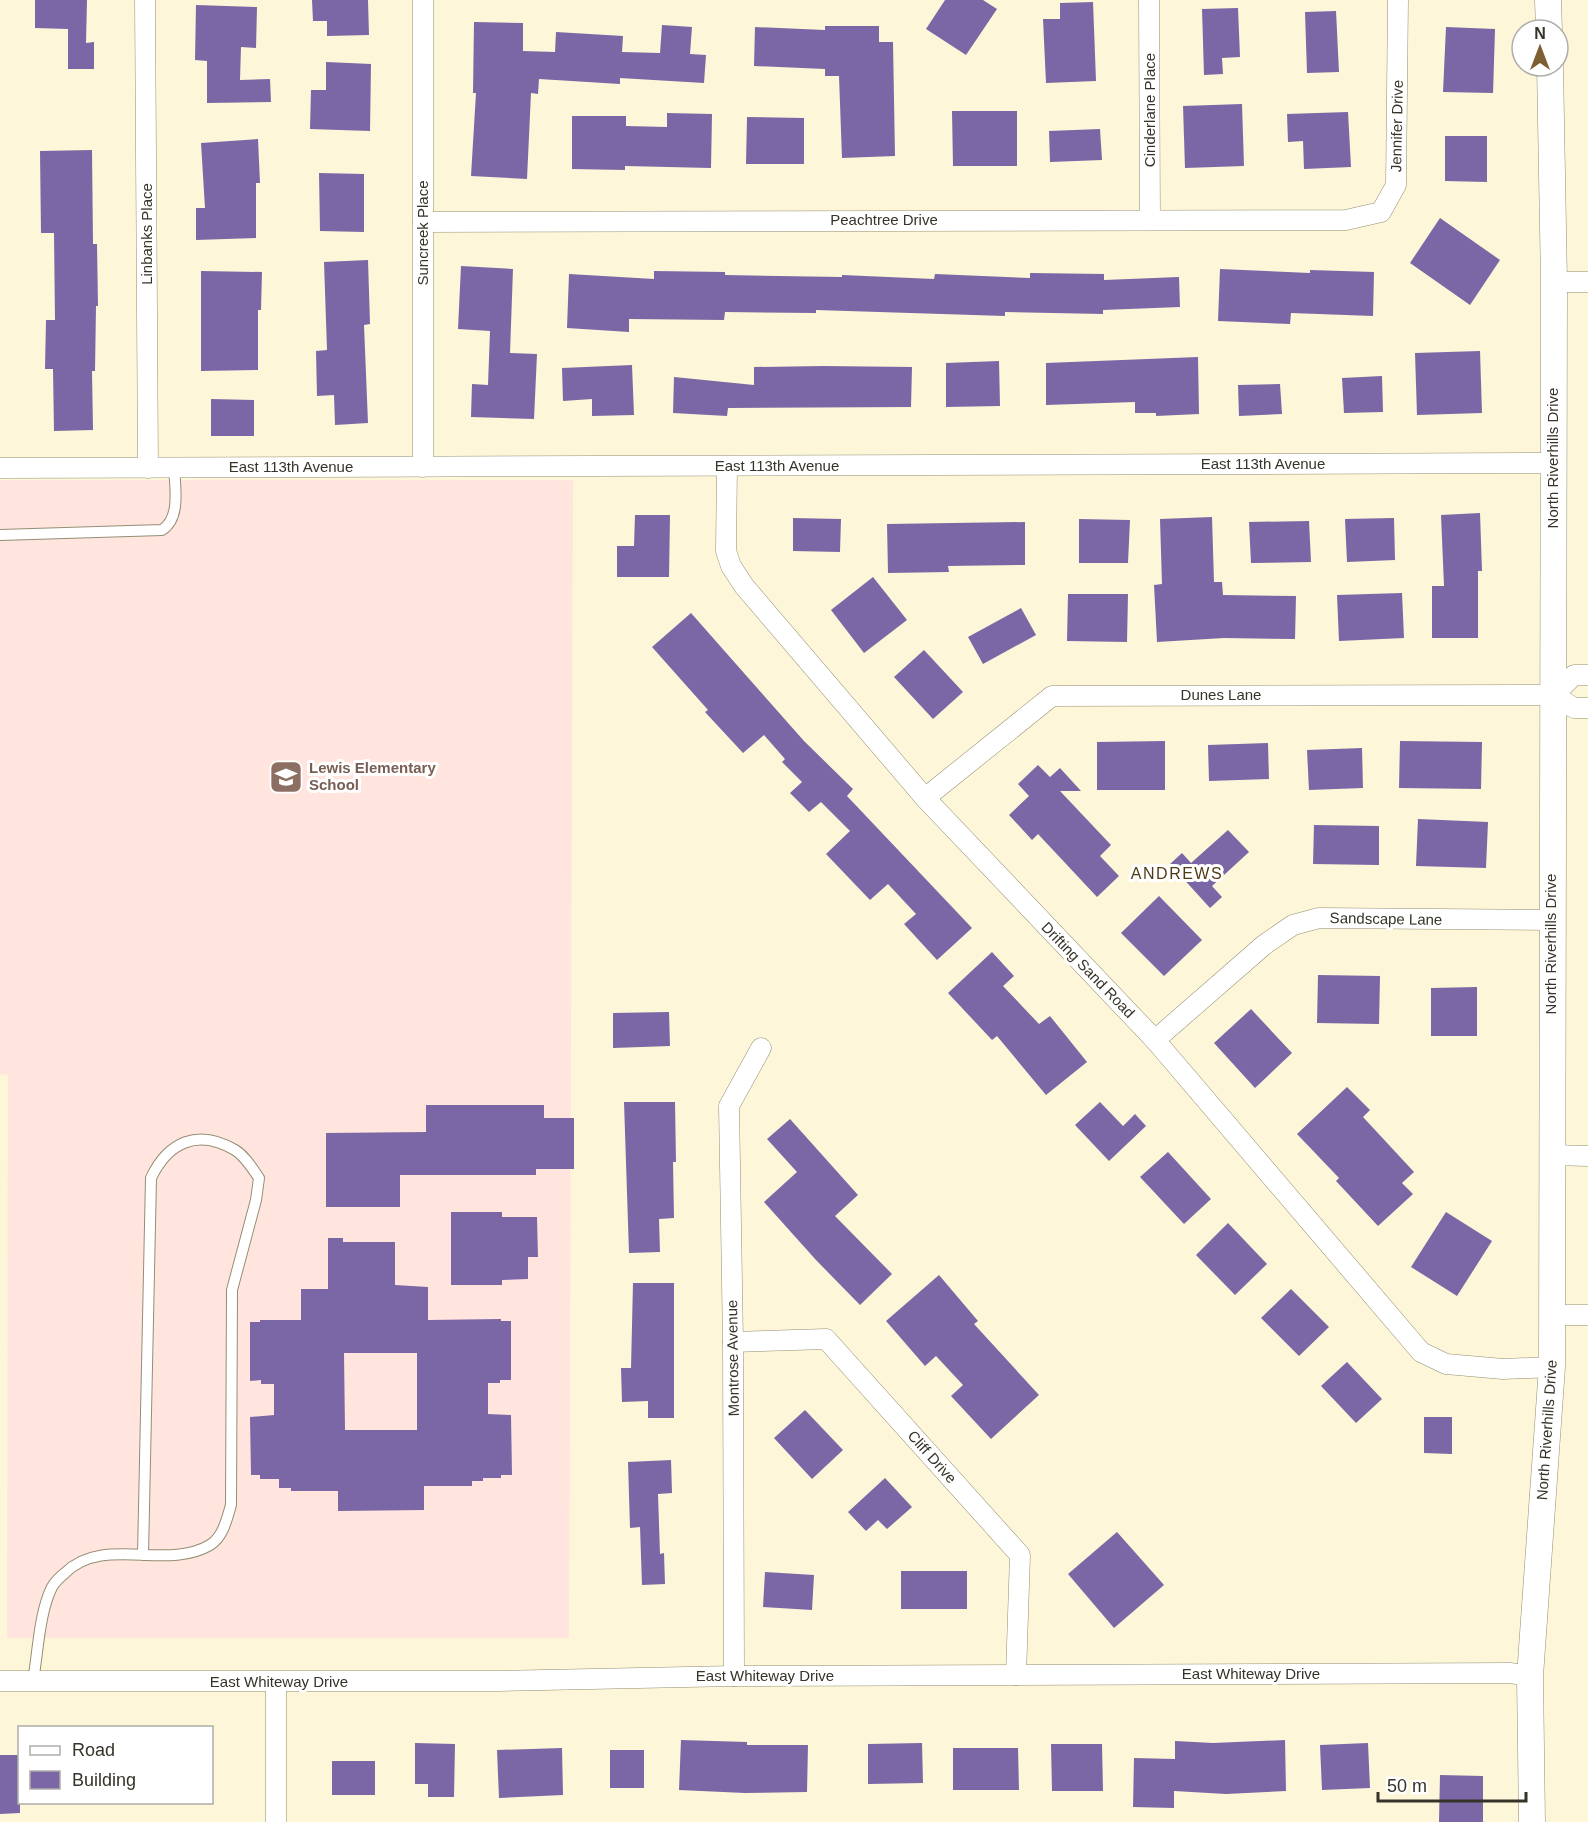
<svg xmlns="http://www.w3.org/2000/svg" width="1588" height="1822" font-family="Helvetica,sans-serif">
  <rect width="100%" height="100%" fill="#fdf6d8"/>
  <path fill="#ffe5de" d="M0 480H573L569 1638H7L8 1075 0 1074Z"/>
  <g fill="#7b67a5" fill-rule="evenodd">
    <path d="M35 0H87L86 43 94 42V69H68V29L35 28Z"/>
    <path d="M312 0H368L369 35 327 36V21H313Z"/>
    <path d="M945 0H983L997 9 966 55 926 29Z"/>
    <path d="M1093 2 1096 81 1046 83 1043 19H1060V3Z"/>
    <path d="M196 5 257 7 256 48 241 47 240 80 270 79 271 102 207 103V61L195 60Z"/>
    <path d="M1238 8 1240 57 1222 58 1223 74 1204 75 1202 9Z"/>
    <path d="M1336 11 1339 72 1307 73 1305 12Z"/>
    <path d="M474 22 523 23V51L555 52 556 32 623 36 622 52 660 53 662 25 692 27 690 54 706 55 704 83 620 78V84L539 79 538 94 531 93 527 179 471 176 476 93H473Z"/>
    <path d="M825 26H879V42H893L895 156 842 158 839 76H825V69L754 66 755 27 825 30Z"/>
    <path d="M1446 27 1495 29 1493 93 1443 92Z"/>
    <path d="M326 62 371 64 370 131 310 129 311 90H326Z"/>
    <path d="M1242 104 1244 166 1185 168 1183 106Z"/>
    <path d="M952 111H1017V166H953Z"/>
    <path d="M1348 112 1351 167 1304 169 1303 141 1288 142 1287 114Z"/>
    <path d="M667 113 712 114 711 168 625 166V170L572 169V116H626V126L667 127Z"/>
    <path d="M747 117 804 118V164H746Z"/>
    <path d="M1100 129 1102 160 1050 162 1049 131Z"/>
    <path d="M1445 136H1487V182L1445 181Z"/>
    <path d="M258 139 260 183H256V238L196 240V208H205L201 143Z"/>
    <path d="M92 150 93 244H97L98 306H96L95 371H92L93 430 54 431 53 369H45L46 320H55L54 233H41L40 151Z"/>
    <path d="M319 173 364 174V232L320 231Z"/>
    <path d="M1440 218 1500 260 1470 305 1410 263Z"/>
    <path d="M368 260 370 324 364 325 368 423 335 425 334 395 317 396 316 351 327 350 324 262Z"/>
    <path d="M461 266 513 269 510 353 537 354 534 419 471 417 472 384 488 385 490 331 458 329Z"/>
    <path d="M1220 269 1310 273V270L1374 272 1373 316 1291 313 1290 324 1218 321Z"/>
    <path d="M201 271 262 272 261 310H258V370L201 371Z"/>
    <path d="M654 271 725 272V275L842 277V275L934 279 935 274 1030 278V273L1104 274V280L1179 277 1180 307 1103 310V314L1005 312V316L816 310V313L725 312 724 320 629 319V332L567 328 569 274 654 279Z"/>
    <path d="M1480 351 1482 413 1417 415 1415 353Z"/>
    <path d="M1198 357 1199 414 1156 416V413H1135V402L1046 405V363Z"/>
    <path d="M999 361 1000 406 946 407V363Z"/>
    <path d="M632 365 634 415 592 416V399L563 401 562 368Z"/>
    <path d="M823 366 912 367 911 407 728 408 727 416 673 413 674 377 754 385V367Z"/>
    <path d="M1382 376 1383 412 1344 413 1342 378Z"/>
    <path d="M1280 384 1282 414 1239 416 1238 385Z"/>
    <path d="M211 399 254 400V436H211Z"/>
    <path d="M1480 513 1482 571H1478V638H1432V586H1444L1441 515Z"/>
    <path d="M635 515H670L669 577H617V546H634Z"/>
    <path d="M1212 517 1214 582H1222L1223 595 1296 596 1295 639 1224 638 1157 642 1154 585 1162 584 1160 519Z"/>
    <path d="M793 518 841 519 840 552 793 551Z"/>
    <path d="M1394 518 1395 560 1347 562 1345 519Z"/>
    <path d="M1079 519 1130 520 1128 563H1079Z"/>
    <path d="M1309 521 1311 562 1251 563 1249 522Z"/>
    <path d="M1025 522V565L948 566 949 572 888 573 887 524Z"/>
    <path d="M873 577 907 620 864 653 831 610Z"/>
    <path d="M1402 593 1404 638 1339 641 1337 595Z"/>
    <path d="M1068 594H1128L1127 642 1067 641Z"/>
    <path d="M1021 608 1036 635 983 664 968 637Z"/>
    <path d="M691 613 804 741 853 789 847 796 972 928 937 960 904 924 916 914 888 884 870 900 826 854 850 831 821 802 809 812 790 793 802 782 782 762 785 759 764 735 743 753 705 712 708 710 652 647Z"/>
    <path d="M924 650 963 692 933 719 894 677Z"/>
    <path d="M1165 741V790H1097V742Z"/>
    <path d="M1400 741 1482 742 1481 789 1399 788Z"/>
    <path d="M1268 743 1269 779 1209 781 1208 745Z"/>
    <path d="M1362 748 1363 788 1309 790 1307 750Z"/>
    <path d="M1038 765 1050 777 1060 768 1081 791H1060L1111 845 1100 856 1119 876 1097 897 1038 834 1032 840 1009 815 1029 796 1018 784Z"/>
    <path d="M1418 819 1488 822 1486 868 1416 866Z"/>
    <path d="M1314 825 1379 826V865L1313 864Z"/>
    <path d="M1228 830 1249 852 1212 886 1222 897 1210 908 1170 864 1182 853 1191 863Z"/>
    <path d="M1159 896 1202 940 1164 976 1121 933Z"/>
    <path d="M992 952 1014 976 1003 986 1039 1024 1050 1016 1087 1062 1046 1095 997 1036 992 1040 948 993Z"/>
    <path d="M1318 975 1380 976 1379 1024 1317 1023Z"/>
    <path d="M1477 987V1036H1431V988Z"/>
    <path d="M1251 1009 1292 1053 1255 1088 1214 1043Z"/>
    <path d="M669 1012 670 1046 613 1048V1013Z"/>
    <path d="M1347 1087 1370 1110 1363 1117 1414 1172 1402 1183 1413 1194 1378 1226 1336 1181 1339 1178 1297 1134Z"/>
    <path d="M624 1102H675L676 1162H673L674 1218 659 1219 660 1252 629 1253Z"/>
    <path d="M1100 1102 1123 1126 1135 1114 1146 1126 1109 1161 1075 1125Z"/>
    <path d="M426 1105H544V1118H574V1169H536V1175H400V1207H326V1133L426 1132Z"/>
    <path d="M790 1119 858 1195 835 1216 892 1274 860 1305 816 1260 764 1202 797 1172 767 1139Z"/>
    <path d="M1168 1152 1211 1199 1184 1224 1140 1177Z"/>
    <path d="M451 1212H502V1217H537L538 1257H528V1279L502 1280V1285H451Z"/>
    <path d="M1446 1212 1492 1241 1457 1296 1411 1267Z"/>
    <path d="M1228 1223 1267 1264 1235 1295 1196 1255Z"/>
    <path d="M328 1238H343V1242H395V1285L428 1287V1320L501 1319V1321H511V1380H500V1383H488V1414L511 1415 512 1475H501V1478H483V1481H472V1486H424V1510L338 1511V1491H291V1488H279V1479H260V1475H251L250 1417 274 1415V1384H261V1380L250 1381V1322H260V1320H301V1289H328ZM344 1353H417V1430H345Z"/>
    <path d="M939 1275 978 1321 974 1324 1039 1395 991 1439 951 1396 963 1385 936 1356 925 1366 886 1321Z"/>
    <path d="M633 1283H674V1418H648V1401L622 1402 621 1368H631Z"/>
    <path d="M1291 1289 1329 1327 1299 1356 1261 1318Z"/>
    <path d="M1347 1362 1382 1399 1356 1423 1321 1386Z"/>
    <path d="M805 1410 843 1450 812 1479 774 1438Z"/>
    <path d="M1424 1417H1452V1454L1424 1453Z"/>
    <path d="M671 1460 672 1493 658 1494 660 1554 664 1553 665 1584 642 1585 640 1527 630 1528 628 1462Z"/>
    <path d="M885 1478 912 1507 887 1529 878 1520 866 1531 848 1512Z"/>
    <path d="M1117 1532 1164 1585 1114 1628 1068 1574Z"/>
    <rect x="901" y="1571" width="66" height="38"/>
    <path d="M765 1572 814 1575 812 1610 763 1607Z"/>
    <path d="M681 1740 747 1742V1745H808L807 1792 745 1793 679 1790Z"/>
    <path d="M1285 1740 1286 1791 1226 1794 1174 1791V1808L1133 1807 1134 1758 1175 1759V1741L1213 1743Z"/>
    <path d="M415 1743 455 1744 454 1797H428V1784H415Z"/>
    <path d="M922 1743 923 1783 868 1784V1744Z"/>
    <path d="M1368 1743 1370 1788 1322 1790 1320 1745Z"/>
    <path d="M1051 1744H1102L1103 1791H1052Z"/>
    <path d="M562 1748 563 1795 499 1798 497 1750Z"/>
    <path d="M953 1748H1018L1019 1790H953Z"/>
    <rect x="610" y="1750" width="34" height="38"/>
    <path d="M0 1755H20V1813L0 1814Z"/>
    <rect x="332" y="1761" width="43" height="34"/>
    <path d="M1440 1775 1483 1776V1822H1439Z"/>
  </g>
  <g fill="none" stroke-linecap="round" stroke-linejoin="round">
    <g stroke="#948e73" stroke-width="12">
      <g id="service">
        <path d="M0 535 162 530C181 518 175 487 174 467"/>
        <path d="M33 1681C38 1653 39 1613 52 1587 55 1582 60 1577 65 1573 103 1535 166 1571 210 1545 223 1537 227 1519 231 1505L232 1290 256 1200 259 1178C252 1168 245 1156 235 1150 198 1128 168 1142 151 1178L143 1555"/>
      </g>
    </g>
    <g stroke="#948e73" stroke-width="21">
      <g id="minor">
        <path d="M145 0 148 468"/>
        <path d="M423 0V467"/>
        <path d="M1149 0 1150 220"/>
        <path d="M423 222 1346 220 1381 212 1396 185 1398 0"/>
        <path d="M1554 282H1588"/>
        <path d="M727 466 726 551 731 566 744 586 925 798 1155 1040 1421 1352 1446 1364 1503 1369 1552 1367"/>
        <path d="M0 468 1553 463"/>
        <path d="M1554 695 1574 675H1588"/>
        <path d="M925 798 1052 696 1554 695 1574 708H1588"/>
        <path d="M1155 1040 1264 945 1293 925 1319 918 1551 920"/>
        <path d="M1551 1155 1588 1156"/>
        <path d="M1552 1315H1588"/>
        <path d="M733 1342 826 1339 1020 1555 1016 1675"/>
        <path d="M734 1676 733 1342 729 1106 761 1048"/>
        <path d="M0 1681H498L734 1676 1510 1673 1530 1676"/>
        <path d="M276 1822V1682"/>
      </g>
    </g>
    <g stroke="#948e73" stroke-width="27">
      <g id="tertiary">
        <path d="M1548 0 1549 30"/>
        <path d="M1532 1822 1530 1676 1552 1367 1554 282 1550 66"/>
      </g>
    </g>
    <use href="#service" stroke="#fff" stroke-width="10"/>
    <use href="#minor" stroke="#fff" stroke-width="20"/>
    <use href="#tertiary" stroke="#fff" stroke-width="26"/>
  </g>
  <defs>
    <g id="school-square" transform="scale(1.725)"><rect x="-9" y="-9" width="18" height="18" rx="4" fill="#8d6e63" stroke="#fff"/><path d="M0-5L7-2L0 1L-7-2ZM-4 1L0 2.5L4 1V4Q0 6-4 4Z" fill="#fff"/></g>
  </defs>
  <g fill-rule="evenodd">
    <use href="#school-square" x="286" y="777"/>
  </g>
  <g text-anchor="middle" stroke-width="6" stroke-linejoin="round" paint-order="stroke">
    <g font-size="15" fill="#363328" stroke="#fff">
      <text transform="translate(1150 110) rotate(-90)" y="5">Cinderlane Place</text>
      <text transform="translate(1397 126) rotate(-89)" y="5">Jennifer Drive</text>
      <text x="884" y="225">Peachtree Drive</text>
      <text transform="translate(423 233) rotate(-90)" y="5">Suncreek Place</text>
      <text transform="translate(147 234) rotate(-90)" y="5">Linbanks Place</text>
      <text transform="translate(1553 458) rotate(-90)" y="5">North Riverhills Drive</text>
      <text x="1263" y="469">East 113th Avenue</text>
      <text x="777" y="471">East 113th Avenue</text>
      <text x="291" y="472">East 113th Avenue</text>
      <text x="1221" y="700">Dunes Lane</text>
      <text transform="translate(1386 919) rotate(1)" y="5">Sandscape Lane</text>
      <text transform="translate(1551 944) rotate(-90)" y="5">North Riverhills Drive</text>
      <text transform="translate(1088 970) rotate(46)" y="5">Drifting Sand Road</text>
      <text transform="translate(733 1358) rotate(-91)" y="5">Montrose Avenue</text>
      <text transform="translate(1547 1430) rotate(-86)" y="5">North Riverhills Drive</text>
      <text transform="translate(932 1457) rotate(48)" y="5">Cliff Drive</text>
      <text x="1251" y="1679">East Whiteway Drive</text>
      <text x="765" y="1681">East Whiteway Drive</text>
      <text x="279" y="1687">East Whiteway Drive</text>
    </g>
    <g font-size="15" font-weight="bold" fill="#785e54" stroke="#fff" text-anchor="start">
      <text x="309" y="773">Lewis Elementary<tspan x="309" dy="17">School</tspan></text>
    </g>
    <g font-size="16" letter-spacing="1.5" fill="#513b17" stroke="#fff">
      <text x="1177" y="879">ANDREWS</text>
    </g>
  </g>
  <rect x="18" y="1726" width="195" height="78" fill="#ffffff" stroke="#afada9" stroke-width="1.5"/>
  <rect x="30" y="1746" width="30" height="9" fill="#ffffff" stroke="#afada9" stroke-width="1.5"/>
  <text x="72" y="1756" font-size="18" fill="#363328">Road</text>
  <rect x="30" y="1771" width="30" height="18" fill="#7b67a5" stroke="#afada9" stroke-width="1.5"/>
  <text x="72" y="1786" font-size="18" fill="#363328">Building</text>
  <g transform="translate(1540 48)"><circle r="28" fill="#ffffff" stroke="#afada9" stroke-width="1.5"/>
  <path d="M0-4.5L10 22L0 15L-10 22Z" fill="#7c5f32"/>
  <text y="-9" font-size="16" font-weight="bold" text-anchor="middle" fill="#363328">N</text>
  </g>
  <path d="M1378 1792v9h148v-9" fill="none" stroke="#363328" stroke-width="3"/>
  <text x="1387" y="1792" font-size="18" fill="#363328" stroke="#ffffff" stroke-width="4.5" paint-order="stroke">50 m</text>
</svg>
